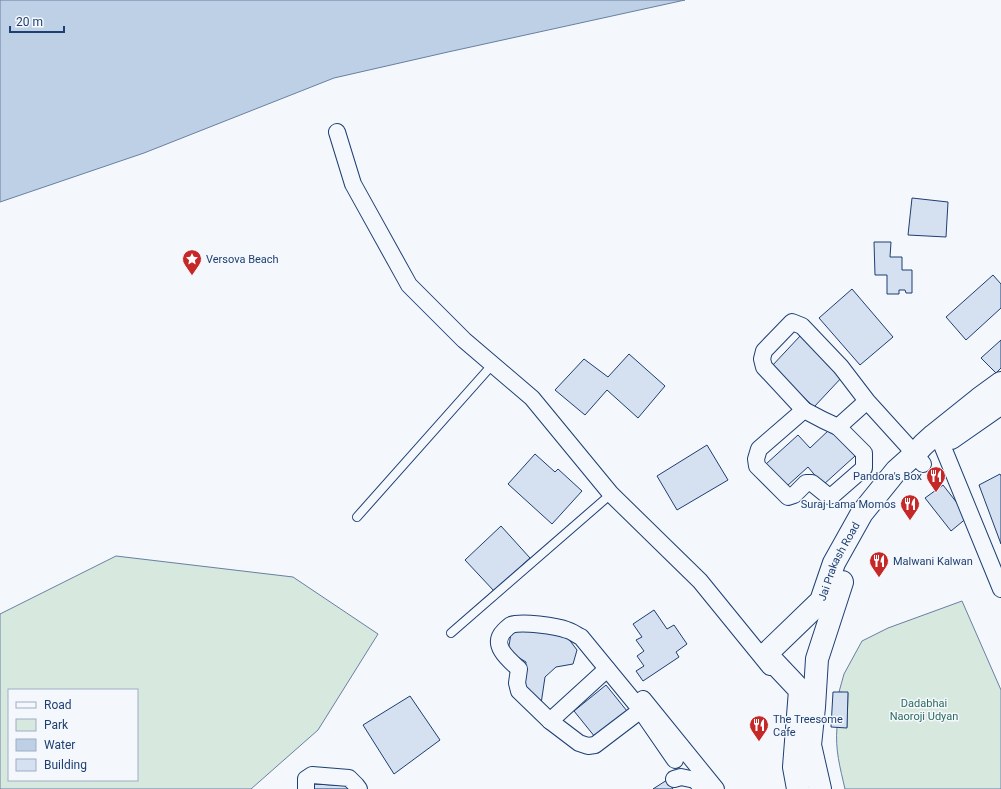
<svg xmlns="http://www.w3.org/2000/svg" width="1001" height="789" font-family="Roboto,sans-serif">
  <rect width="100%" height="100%" fill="#f4f7fb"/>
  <g fill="#d7e8df" stroke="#687fa3" fill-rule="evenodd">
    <path d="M116 556 293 577 378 634 318 730 251 789H0V614ZM9 690H137V780H9Z"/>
    <path d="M962 601 1001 690V789H845C840 767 835 750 837 727H847L848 693 839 692 844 674 862 641 888 628Z"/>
  </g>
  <path fill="#bed0e5" stroke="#687fa3" d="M0 0H685L448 52 334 78 144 153 0 202Z"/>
  <g fill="#d5e0f0" stroke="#1d3f73">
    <path d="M912 198 948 202 946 237 908 235Z"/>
    <path d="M874 242H891L890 257H902V270H912V293H906L905 290H899V294H887V275H875Z"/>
    <path d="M993 275 1001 284V308L966 340 946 317Z"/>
    <path d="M852 289 893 337 860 365 819 318Z"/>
    <path d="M801 335 843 376 814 407 771 367Z"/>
    <path d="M1001 340V368L996 373 981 358Z"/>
    <path d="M629 354 665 386 638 418 607 390 585 415 555 390 584 359 608 377Z"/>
    <path d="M830 429 855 456 823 485 808 467 787 486 766 464 798 435 810 448Z"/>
    <path d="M707 445 728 480 677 510 657 476Z"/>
    <path d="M535 454 555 472 558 469 582 491 552 524 508 484Z"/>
    <path d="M1000 474 1001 476V544L979 485Z"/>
    <path d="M943 485 968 517 951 531 925 498Z"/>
    <path d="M501 526 530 558 494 591 465 560Z"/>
    <path d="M654 610 667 629 674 625 687 644 676 652 679 657 643 681 636 671 644 666 637 656 644 651 636 640 642 637 633 624Z"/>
    <path d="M512 628 565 634 577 650 573 664 556 667 545 677 541 704 522 694 526 662 508 651Z"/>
    <path d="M606 685 627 711 595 737 574 711Z"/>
    <path d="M833 692H848L847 728 831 727Z"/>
    <path d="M410 696 440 740 394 774 363 725Z"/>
    <path d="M667 780 673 789H653Z"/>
    <path d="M313 784 353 786V789H312Z"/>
  </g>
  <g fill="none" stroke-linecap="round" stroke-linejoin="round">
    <g stroke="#1d3f73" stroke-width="10">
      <g id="lane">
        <path d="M357 517 493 364"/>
        <path d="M451 633 611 494"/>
      </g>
    </g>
    <g stroke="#1d3f73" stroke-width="18">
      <g id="street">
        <path d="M337 132 353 184 409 285 464 340 532 398 611 494 700 581 770 667"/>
        <path d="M867 401 838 427 823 420 804 410 764 367 762 359 764 351 792 322 802 326 841 367 867 401 915 454 923 464"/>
        <path d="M804 410 759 449 756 459 757 466 788 497 794 495 806 483H812L828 496 833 495 864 468V453L838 427"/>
        <path d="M934 435 942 445 1001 589"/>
        <path d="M641 710 595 745 588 746 579 743 550 721 519 691 517 683 519 669C509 660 490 645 504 631 506 629 509 626 511 625 521 621 557 626 567 630 572 631 576 635 581 637L636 704 643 699 716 789"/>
        <path d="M646 718 675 760"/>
        <path d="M550 721 607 669"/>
        <path d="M674 779 681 777 695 780 703 789"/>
        <path d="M306 789V779L312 775 349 778 356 785 359 789"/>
      </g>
    </g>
    <g stroke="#1d3f73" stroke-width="24">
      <g id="secondary">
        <path d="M951 438 1001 403"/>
        <path id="s1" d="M798 789 794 767 800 690 766 654 821 601 834 563 862 513 896 471 915 454 923 445 934 435 979 399 1001 383"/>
        <path d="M820 789 810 745 814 707 817 659 842 582"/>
      </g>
    </g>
    <use href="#lane" stroke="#f4f7fb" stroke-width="8"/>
    <use href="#street" stroke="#f4f7fb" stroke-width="16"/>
    <use href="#secondary" stroke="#f4f7fb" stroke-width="22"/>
  </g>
  <defs>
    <g id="sight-pin" transform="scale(1)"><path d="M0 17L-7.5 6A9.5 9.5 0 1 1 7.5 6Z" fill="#c62828" stroke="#f4f7fb"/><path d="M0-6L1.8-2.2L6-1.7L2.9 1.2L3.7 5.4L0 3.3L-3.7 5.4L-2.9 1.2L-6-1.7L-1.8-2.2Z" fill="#fff"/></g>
    <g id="restaurant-pin" transform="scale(1)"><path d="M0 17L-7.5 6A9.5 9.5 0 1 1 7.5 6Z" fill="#c62828" stroke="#f4f7fb"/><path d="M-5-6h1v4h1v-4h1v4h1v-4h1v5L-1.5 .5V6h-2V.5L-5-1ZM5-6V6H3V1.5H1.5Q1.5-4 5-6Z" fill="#fff"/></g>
  </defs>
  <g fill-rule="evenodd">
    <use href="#sight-pin" x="192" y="259"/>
    <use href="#restaurant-pin" x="936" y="476"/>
    <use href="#restaurant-pin" x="910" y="504"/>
    <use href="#restaurant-pin" x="879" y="561"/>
    <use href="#restaurant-pin" x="759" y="725"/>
  </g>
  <g text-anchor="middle" stroke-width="3" stroke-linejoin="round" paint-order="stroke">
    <g font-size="11" fill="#1d3f73" stroke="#f4f7fb" text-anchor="start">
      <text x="206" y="263">Versova Beach</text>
      <text x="922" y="480" text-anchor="end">Pandora's Box</text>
      <text x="896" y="508" text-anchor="end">Suraj Lama Momos</text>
      <text x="893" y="565">Malwani Kalwan</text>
      <text x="773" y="723">The Treesome<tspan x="773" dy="13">Cafe</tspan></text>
    </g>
    <g font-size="11" fill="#1d3f73" stroke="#f4f7fb">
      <text dy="4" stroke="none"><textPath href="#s1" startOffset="269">Jai Prakash Road</textPath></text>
    </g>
    <g font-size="11" fill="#2c6c60" stroke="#f4f7fb">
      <text x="924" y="707">Dadabhai<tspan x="924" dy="13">Naoroji Udyan</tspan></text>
    </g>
  </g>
  <rect x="8" y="689" width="130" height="92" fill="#f4f7fb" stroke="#9eadc5"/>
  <rect x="16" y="702" width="20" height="6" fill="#f4f7fb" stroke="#9eadc5"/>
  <text x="44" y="709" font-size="12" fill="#1d3f73">Road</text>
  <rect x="16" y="719" width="20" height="12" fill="#d7e8df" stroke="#9eadc5"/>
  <text x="44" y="729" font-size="12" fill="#1d3f73">Park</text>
  <rect x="16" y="739" width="20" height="12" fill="#bed0e5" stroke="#9eadc5"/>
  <text x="44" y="749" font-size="12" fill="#1d3f73">Water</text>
  <rect x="16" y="759" width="20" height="12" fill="#d5e0f0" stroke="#9eadc5"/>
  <text x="44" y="769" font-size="12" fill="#1d3f73">Building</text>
  <path d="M10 26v6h54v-6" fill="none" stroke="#1d3f73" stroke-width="2"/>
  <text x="16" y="26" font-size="12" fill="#1d3f73" stroke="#f4f7fb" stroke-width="3" paint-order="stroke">20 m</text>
</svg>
